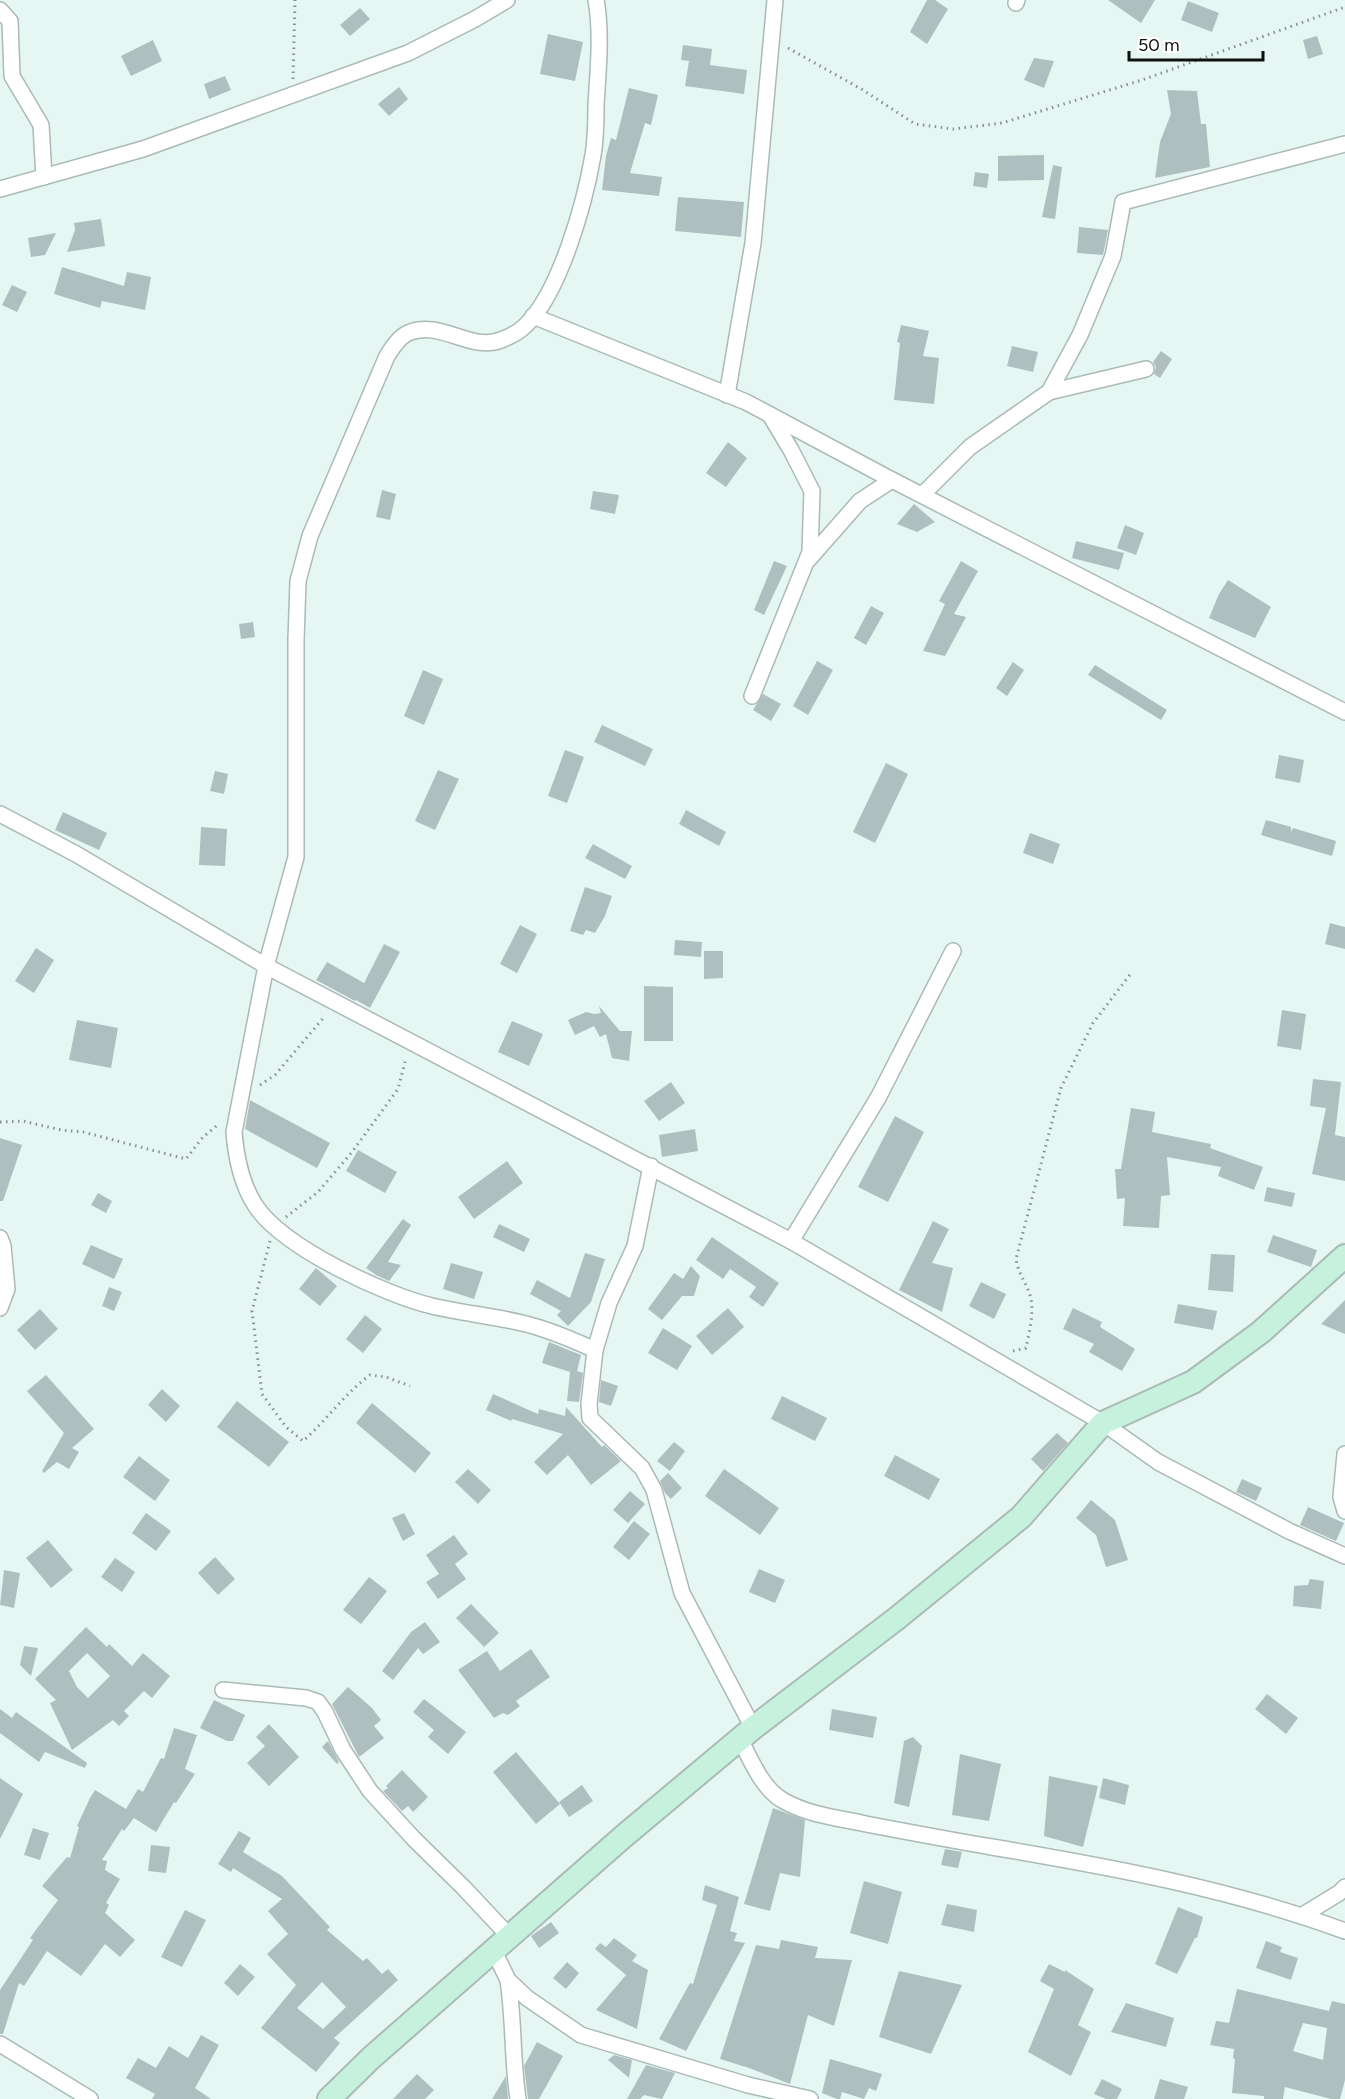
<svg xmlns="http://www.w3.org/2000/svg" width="1345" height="2099" font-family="Figtree,sans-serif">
  <rect width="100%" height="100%" fill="#e6f7f3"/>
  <g fill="#afbfc0" fill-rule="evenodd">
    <path d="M927 0H935L948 9 927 44 910 32Z"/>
    <path d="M1108 0H1155L1141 23Z"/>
    <path d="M1188 1 1219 13 1212 32 1181 20Z"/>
    <path d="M360 8 370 19 350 36 340 25Z"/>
    <path d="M548 34 583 42 575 81 540 74Z"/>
    <path d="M1317 36 1323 54 1308 59 1303 40Z"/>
    <path d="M153 40 162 61 131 76 121 56Z"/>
    <path d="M683 45 712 49 710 65 747 70 744 94 685 86 689 61 681 60Z"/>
    <path d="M1034 58 1054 61 1044 88 1024 80Z"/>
    <path d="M225 76 231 90 209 99 204 84Z"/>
    <path d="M399 87 408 99 389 116 378 104Z"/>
    <path d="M629 88 658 95 651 125 645 123 630 173 662 177 659 196 602 190 606 156 611 138 616 140Z"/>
    <path d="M1167 90 1197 91 1201 124H1206L1210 167 1155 178 1160 142 1171 114Z"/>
    <path d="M1044 155V180L998 181V156Z"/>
    <path d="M1053 165 1062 167 1055 219 1042 217Z"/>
    <path d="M975 172 989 174 987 188 973 186Z"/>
    <path d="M678 197 744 202 741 237 675 231Z"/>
    <path d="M101 219 105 246 67 252 75 230 74 223Z"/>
    <path d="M1079 227 1108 230 1103 255 1077 253Z"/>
    <path d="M56 233 45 255 31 257 28 238Z"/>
    <path d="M62 267 124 286 127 272 151 277 145 310 102 301 100 308 54 294Z"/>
    <path d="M12 285 27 292 17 312 2 305Z"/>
    <path d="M901 325 929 331 923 356 939 358 934 404 894 400 900 343 897 342Z"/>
    <path d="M1012 346 1038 352 1033 372 1007 366Z"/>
    <path d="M1161 351 1172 359 1160 378 1154 374 1156 367 1153 362Z"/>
    <path d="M728 442 747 458 726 487 706 473Z"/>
    <path d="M382 490 396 494 390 520 376 517Z"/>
    <path d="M593 491 619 495 615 514 590 509Z"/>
    <path d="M914 504 935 522 917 532 897 524Z"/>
    <path d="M1125 525 1144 533 1136 555 1117 548Z"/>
    <path d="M1076 541 1124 553 1119 570 1072 558Z"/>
    <path d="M774 561 787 566 764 615 754 610Z"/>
    <path d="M961 561 978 571 954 614 966 617 945 656 923 651 945 604 939 601Z"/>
    <path d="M1228 580 1271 607 1255 638 1209 618 1219 594Z"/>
    <path d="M871 606 884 613 866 645 854 638Z"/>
    <path d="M253 622 255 637 241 639 239 624Z"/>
    <path d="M817 661 833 670 808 715 793 706Z"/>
    <path d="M1013 662 1024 670 1007 696 996 688Z"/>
    <path d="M1095 665 1167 710 1161 720 1088 675Z"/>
    <path d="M423 670 443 679 424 725 404 716Z"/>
    <path d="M763 694 781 704 771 721 753 710Z"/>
    <path d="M602 725 653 749 645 766 594 742Z"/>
    <path d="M565 750 584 757 567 803 548 796Z"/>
    <path d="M1279 755 1304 760 1300 783 1275 778Z"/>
    <path d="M886 763 908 774 875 843 853 832Z"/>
    <path d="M438 770 459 779 435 830 415 821Z"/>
    <path d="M215 771 228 774 224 794 210 791Z"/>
    <path d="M686 810 726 832 719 846 679 824Z"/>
    <path d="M63 812 107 833 99 850 55 830Z"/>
    <path d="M1266 820 1291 827V832L1293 828 1336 841 1332 856 1261 835Z"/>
    <path d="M201 827 227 829 225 866 199 865Z"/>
    <path d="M1030 833 1060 844 1053 864 1023 853Z"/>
    <path d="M593 844 632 866 625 879 585 858Z"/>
    <path d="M585 887 612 896 605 916 595 933 586 930 583 935 570 931Z"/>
    <path d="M1330 923 1345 927V949L1325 944Z"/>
    <path d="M520 925 537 934 517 973 500 964Z"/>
    <path d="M675 940 702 942 701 957 674 955Z"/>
    <path d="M384 944 400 952 370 1008 356 1000 355 1001 316 980 327 962 364 983Z"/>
    <path d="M36 948 54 960 34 993 15 981Z"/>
    <path d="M704 951H723V978L704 979Z"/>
    <path d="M644 986 673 987V1041H644Z"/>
    <path d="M599 1006 620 1031H632L629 1061 612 1058 606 1034 600 1037 594 1026 575 1035 568 1020 586 1012 594 1014 601 1013Z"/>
    <path d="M1282 1010 1306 1014 1301 1050 1277 1046Z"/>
    <path d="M77 1020 118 1028 111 1068 69 1060Z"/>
    <path d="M512 1021 543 1034 529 1066 498 1052Z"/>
    <path d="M1313 1079 1341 1082 1335 1135 1345 1137V1181L1312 1174 1326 1108 1310 1106Z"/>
    <path d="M671 1082 685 1103 659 1121 644 1101Z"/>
    <path d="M250 1100 330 1143 317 1168 245 1129Z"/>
    <path d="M1131 1108 1155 1112 1152 1132 1211 1144 1210 1148 1263 1167 1254 1190 1218 1176 1221 1167 1167 1157 1170 1195 1161 1196 1159 1228 1123 1226 1125 1198 1117 1199 1115 1169H1121Z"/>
    <path d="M895 1116 924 1132 888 1202 858 1187Z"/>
    <path d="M695 1129 698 1151 662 1157 659 1135Z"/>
    <path d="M0 1138 22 1145 3 1201H0Z"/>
    <path d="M358 1150 397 1172 385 1193 346 1171Z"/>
    <path d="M507 1161 523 1183 474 1219 458 1197Z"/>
    <path d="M1267 1187 1295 1193 1292 1207 1264 1201Z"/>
    <path d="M98 1193 112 1201 106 1213 91 1205Z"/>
    <path d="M403 1219 411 1225 388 1262 401 1265 389 1281 376 1275 366 1268Z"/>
    <path d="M933 1221 949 1229 932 1263 953 1268 942 1312 899 1290Z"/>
    <path d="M499 1224 530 1239 524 1252 493 1237Z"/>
    <path d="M1273 1235 1317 1250 1311 1267 1267 1252Z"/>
    <path d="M712 1237 779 1283 763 1307 749 1297 756 1287 730 1269 723 1279 696 1260Z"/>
    <path d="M91 1245 123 1259 114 1279 82 1264Z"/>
    <path d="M585 1253 605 1259 591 1302 568 1326 557 1315 561 1311 530 1294 537 1280 570 1298Z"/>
    <path d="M1211 1254 1235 1255 1233 1292 1208 1290Z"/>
    <path d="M451 1263 483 1272 474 1299 443 1289Z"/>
    <path d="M691 1266 700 1276 694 1296H682L662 1320 648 1309 674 1273 683 1279Z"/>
    <path d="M316 1268 337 1286 320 1306 299 1289Z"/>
    <path d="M981 1282 1006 1294 994 1319 969 1306Z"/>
    <path d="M109 1287 122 1292 114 1311 102 1306Z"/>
    <path d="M1345 1300V1334L1321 1324Z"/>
    <path d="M1178 1304 1217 1311 1213 1330 1174 1323Z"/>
    <path d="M728 1308 744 1327 712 1355 696 1336Z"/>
    <path d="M1073 1308 1102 1322 1100 1327 1135 1349 1122 1371 1089 1352 1094 1344 1063 1329Z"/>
    <path d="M40 1309 58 1329 35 1350 17 1330Z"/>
    <path d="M365 1315 382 1329 363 1353 346 1339Z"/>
    <path d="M663 1328 692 1346 677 1370 648 1353Z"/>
    <path d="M549 1342 581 1355 577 1371 583 1373 579 1402 567 1401 570 1372 542 1363Z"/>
    <path d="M46 1375 94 1429 72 1448 79 1452 69 1469 57 1462 44 1473 42 1471 64 1433 27 1391Z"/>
    <path d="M601 1380 618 1386 611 1406 599 1402Z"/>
    <path d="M162 1389 180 1406 166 1422 148 1405Z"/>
    <path d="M493 1394 538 1414 539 1409 565 1416 566 1407 602 1447 604 1445 621 1461 591 1485 568 1455 547 1475 534 1462 563 1434 512 1419 511 1421 486 1410Z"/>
    <path d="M782 1396 827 1418 815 1441 771 1419Z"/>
    <path d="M237 1401 289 1442 269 1467 217 1427Z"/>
    <path d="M372 1403 431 1453 415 1473 356 1423Z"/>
    <path d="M1057 1433 1068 1443 1043 1471 1031 1459Z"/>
    <path d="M674 1442 685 1451 670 1471 657 1461Z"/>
    <path d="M895 1455 940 1479 929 1500 884 1476Z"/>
    <path d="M139 1456 170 1480 155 1501 123 1477Z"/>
    <path d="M468 1469 491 1490 478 1504 455 1482Z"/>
    <path d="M724 1469 779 1508 760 1535 705 1496Z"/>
    <path d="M668 1473 682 1488 671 1499 665 1493 660 1481Z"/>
    <path d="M1242 1479 1262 1488 1256 1501 1236 1492Z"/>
    <path d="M630 1491 645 1504 628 1523 613 1510Z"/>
    <path d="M1091 1500 1115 1520 1128 1560 1106 1567 1096 1535 1076 1518Z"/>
    <path d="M1308 1507 1344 1523 1336 1541 1300 1525Z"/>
    <path d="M146 1513 171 1531 156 1551 132 1533Z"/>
    <path d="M404 1513 415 1534 403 1541 392 1518Z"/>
    <path d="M634 1521 650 1534 629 1560 613 1547Z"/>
    <path d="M454 1535 468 1554 455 1564 466 1579 438 1599 426 1582 439 1574 426 1555Z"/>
    <path d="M48 1540 73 1570 51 1588 26 1558Z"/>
    <path d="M215 1557 235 1579 218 1595 198 1573Z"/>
    <path d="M115 1558 135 1572 122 1592 101 1577Z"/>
    <path d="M759 1569 785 1580 775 1603 749 1592Z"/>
    <path d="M4 1570 20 1573 14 1608 0 1605Z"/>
    <path d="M369 1577 387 1591 361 1624 343 1610Z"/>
    <path d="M1310 1579 1324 1581 1321 1609 1293 1606 1294 1586 1308 1585Z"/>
    <path d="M471 1604 499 1633 484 1647 456 1618Z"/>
    <path d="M425 1622 440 1642 423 1654 418 1648 393 1680 382 1671 411 1632Z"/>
    <path d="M86 1627 107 1647 109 1644 132 1666 143 1653 170 1676 152 1698 144 1691 124 1711 129 1716 119 1726 113 1720 72 1750 50 1703 56 1700 35 1679ZM87 1653 110 1676 88 1698 77 1687 69 1671Z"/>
    <path d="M24 1646 38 1648 31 1676 20 1665Z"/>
    <path d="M531 1649 550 1677 516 1701 520 1706 508 1715 503 1713 494 1718 458 1670 487 1651 500 1671Z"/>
    <path d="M348 1687 372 1708 381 1720 374 1726 384 1738 359 1757 332 1704Z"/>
    <path d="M1267 1694 1298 1718 1286 1734 1255 1709Z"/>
    <path d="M424 1699 466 1732 448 1754 428 1737 434 1730 413 1712Z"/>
    <path d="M214 1700 245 1715 233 1741H227L200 1728Z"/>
    <path d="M0 1709 12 1718 16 1712 87 1763 85 1768 45 1752 39 1762 0 1733Z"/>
    <path d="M832 1709 877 1717 873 1738 829 1730Z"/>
    <path d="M269 1724 299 1757 269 1786 247 1763 265 1746 256 1737Z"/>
    <path d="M174 1728 197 1735 185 1769 195 1774 176 1803 174 1802 156 1832 134 1818 124 1831 122 1829 102 1860 107 1861 105 1870 120 1879 106 1903 109 1905 105 1913 135 1940 120 1957 105 1944 81 1976 47 1951 24 1986 19 1983 3 2034H0V1990L33 1940 30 1938 58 1900 42 1886 67 1857 70 1858 79 1827 77 1826 90 1798 95 1790 126 1809 138 1789 143 1792 161 1758 164 1759Z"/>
    <path d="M913 1737 922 1746 909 1807 894 1803 904 1741Z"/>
    <path d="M328 1741 339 1762 337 1764 322 1747Z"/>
    <path d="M516 1752 560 1804 536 1824 493 1772Z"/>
    <path d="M960 1754 1001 1764 989 1821 952 1815Z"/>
    <path d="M402 1770 428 1797 413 1812 408 1806 402 1811 383 1791 388 1788 386 1786Z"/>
    <path d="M1049 1776 1098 1786 1083 1847 1044 1836Z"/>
    <path d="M0 1778 23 1794 0 1839Z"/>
    <path d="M1103 1778 1129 1785 1125 1805 1099 1798Z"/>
    <path d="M582 1785 593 1801 569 1817 559 1802Z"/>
    <path d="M773 1808 805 1820 800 1877 780 1873 770 1911 744 1904Z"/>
    <path d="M33 1828 49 1833 40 1860 24 1855Z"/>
    <path d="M239 1831 251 1838 243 1852 282 1876 330 1927 327 1930 363 1961 367 1958 382 1974 388 1969 398 1980 334 2038 340 2043 316 2072 261 2028 296 1985 267 1954 288 1934 268 1911 282 1899 233 1868 231 1872 218 1864ZM322 1982 346 2007 323 2029 297 2008Z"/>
    <path d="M151 1845 170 1847 166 1873 148 1871Z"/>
    <path d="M945 1849 962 1852 958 1868 941 1865Z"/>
    <path d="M864 1881 902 1892 888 1944 850 1933Z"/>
    <path d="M705 1885 739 1897 730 1931 737 1933 734 1941 745 1943 686 2051 659 2039 690 1983 693 1984 717 1905 702 1900Z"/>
    <path d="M947 1904 977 1910 974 1932 941 1925Z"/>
    <path d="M1178 1907 1203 1917 1197 1938H1195L1177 1974 1155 1964Z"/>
    <path d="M185 1910 206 1920 182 1967 161 1957Z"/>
    <path d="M551 1922 559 1933 539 1948 531 1936Z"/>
    <path d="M614 1938 637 1955 632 1961 648 1970 637 2029 596 2010 626 1975 595 1949 600 1943 606 1947Z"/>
    <path d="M781 1940 818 1947 815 1958 852 1960 834 2026 808 2015 790 2084 749 2068 720 2059 756 1945 779 1949Z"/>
    <path d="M1266 1941 1282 1947 1280 1952 1298 1958 1291 1980 1256 1968Z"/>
    <path d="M567 1962 579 1973 566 1989 553 1978Z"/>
    <path d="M240 1964 255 1977 238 1996 224 1983Z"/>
    <path d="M1049 1964 1065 1972V1970L1094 1989 1078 2025 1091 2032 1071 2076 1028 2052 1054 1989 1040 1981Z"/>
    <path d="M899 1971 962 1985 931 2054 879 2037Z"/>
    <path d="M1237 1989 1329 2011 1332 2001 1345 2004V2080L1340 2099H1331L1285 2087 1283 2099H1264V2096L1232 2093 1235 2059 1233 2058 1234 2049 1210 2045 1216 2021 1229 2023ZM1303 2023 1327 2028 1323 2060 1293 2051Z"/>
    <path d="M1126 2003 1174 2018 1166 2047 1111 2032Z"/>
    <path d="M201 2035 219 2045 195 2088 211 2099H152L155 2094 126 2078 138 2058 156 2068 169 2046 188 2058Z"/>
    <path d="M537 2042 563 2056 539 2099H528L524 2066Z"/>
    <path d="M614 2055 632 2060 629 2078 608 2060Z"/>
    <path d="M830 2059 882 2074 876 2091 869 2088 864 2099 842 2092 840 2099H837L822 2093Z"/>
    <path d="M646 2065 675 2073 662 2099 644 2095 640 2099H627Z"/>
    <path d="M417 2074 434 2090 425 2099H393Z"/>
    <path d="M506 2076 508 2099H492Z"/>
    <path d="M1102 2079 1122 2089 1117 2099H1106L1094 2094Z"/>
    <path d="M1160 2079 1188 2087 1184 2099H1154Z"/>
  </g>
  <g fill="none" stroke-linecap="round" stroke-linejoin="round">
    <g stroke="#aabab6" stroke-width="18">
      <g id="minor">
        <path d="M1016 3 1017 0"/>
        <path d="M0 10 10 21 12 76 41 125 44 177"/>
        <path d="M0 189 143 149 408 53 475 19 507 0"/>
        <path d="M533 316 746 402 892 480 1345 712"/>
        <path d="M1049 392 1146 369"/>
        <path d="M727 395 753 243 775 0"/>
        <path d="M922 495 970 447 1049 392 1080 335 1113 256 1123 202 1345 144"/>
        <path d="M808 560 860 501 892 480"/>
        <path d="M752 696 810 552 812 491 791 450 770 415"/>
        <path d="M0 814 76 854 266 966 791 1241 1103 1423 1158 1462 1289 1531 1345 1556"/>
        <path d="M651 1166 635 1246 609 1303 595 1350 589 1404 590 1418 642 1468 654 1490 682 1593 753 1728"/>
        <path d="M0 1238 3 1246 7 1289 0 1308"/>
        <path d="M791 1241 878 1098 953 951"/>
        <path d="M595 1350C571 1339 548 1329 522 1323 492 1316 462 1313 432 1306 385 1295 282 1247 255 1205 241 1183 236 1158 234 1132L266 966 296 857V640L298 581 310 536 387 356C392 348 399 337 408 333 440 319 470 352 501 340 509 337 520 331 525 326 560 293 585 202 593 155 596 138 596 121 596 105 598 70 602 34 596 0"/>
        <path d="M1345 1454 1341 1497 1345 1511"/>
        <path d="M223 1690 306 1698 318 1702 325 1712 343 1750 370 1791 414 1839 464 1888 509 1936"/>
        <path d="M740 1739C751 1760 762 1789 784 1801 809 1815 838 1818 866 1824 908 1832 950 1840 992 1847 1111 1867 1231 1889 1345 1931"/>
        <path d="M1303 1915 1339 1893 1345 1887"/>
        <path d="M494 1951 508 1980 527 1998 581 2035 748 2085 810 2099"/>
        <path d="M508 1980C514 2019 512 2059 518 2099"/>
        <path d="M0 2044 90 2099"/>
      </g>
    </g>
    <g stroke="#aabab6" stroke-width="26">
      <path id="secondary" d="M329 2099 371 2058 624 1836 753 1728 896 1619 1021 1517 1103 1423 1193 1382 1261 1332 1345 1256"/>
    </g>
    <g stroke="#85918e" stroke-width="3" stroke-dasharray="1.5 4.5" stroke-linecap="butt">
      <path d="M788 48 863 90 915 124 953 129 1002 123 1142 80 1345 7"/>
      <path d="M293 79 295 0"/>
      <path d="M260 1085 275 1075 325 1016"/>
      <path d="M0 1122 23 1121 61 1130 83 1132 186 1159 203 1137 219 1124"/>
      <path d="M286 1217 318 1192 352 1152 398 1089 406 1058"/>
      <path d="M270 1241 252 1311 262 1394 286 1427 303 1441C327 1420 344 1394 370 1375L386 1377 410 1386"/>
      <path d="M1013 1351 1026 1348C1029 1333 1034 1314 1031 1299 1028 1285 1018 1274 1016 1259L1061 1088 1093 1023 1132 972"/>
    </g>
    <use href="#minor" stroke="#fff" stroke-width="15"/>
    <use href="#secondary" stroke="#c6f2dd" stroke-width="22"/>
  </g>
  <path d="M1129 51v9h134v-9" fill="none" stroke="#0c1210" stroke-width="3"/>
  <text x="1138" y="51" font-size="18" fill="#0c1210" stroke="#ffffff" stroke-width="4.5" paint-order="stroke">50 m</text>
</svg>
